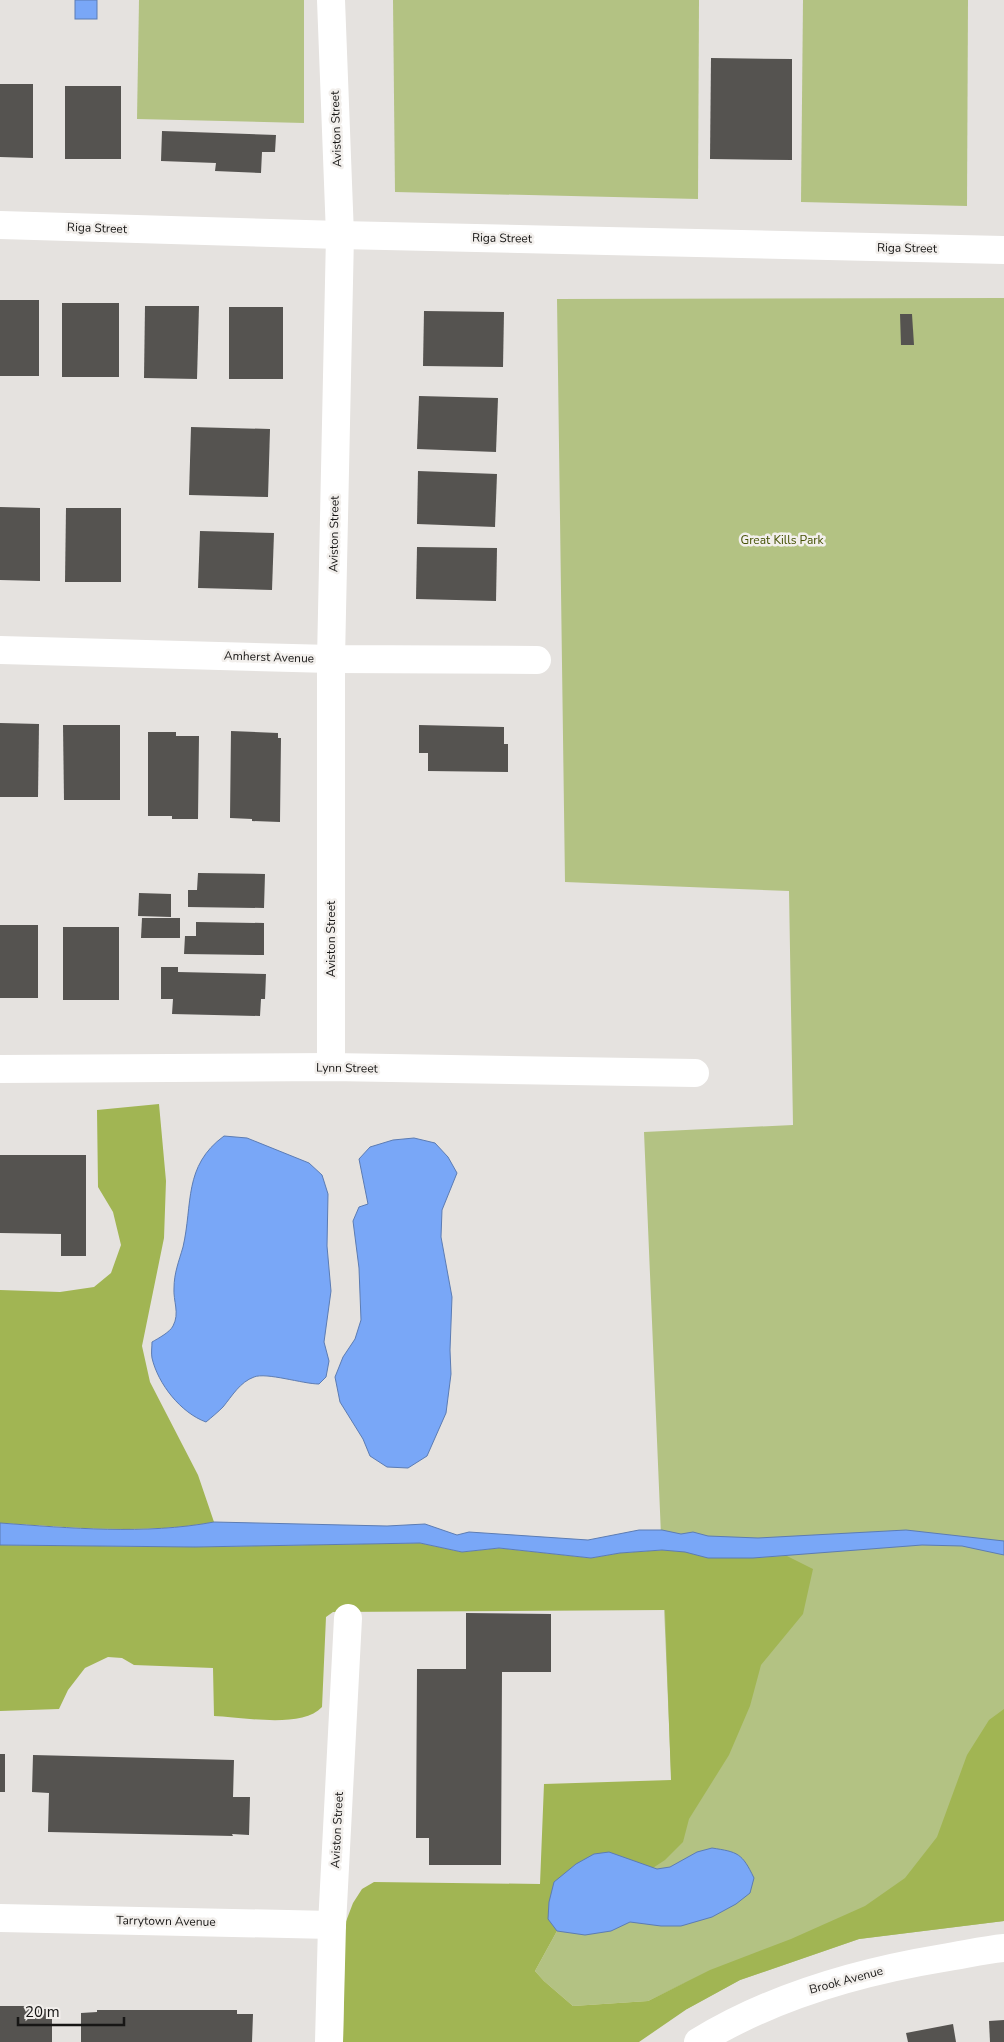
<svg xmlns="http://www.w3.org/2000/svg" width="1004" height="2042" font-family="'Nunito Sans',sans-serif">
  <rect width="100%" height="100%" fill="#e5e2df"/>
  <g fill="#b3c283">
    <path d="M139 0H304V123L137 119Z"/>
    <path d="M393 0H699L698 199 395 192Z"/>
    <path d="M803 0H968L967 206 801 202Z"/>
    <path d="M1004 298V1921L859 1939 740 1980 687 2009 685 1983 648 2001 573 2006 544 1981 535 1971 557 1931 672 1796 644 1132 793 1125 789 891 565 882 557 299Z"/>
  </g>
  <g fill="#a1b553">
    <path d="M159 1104 166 1181 164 1238 142 1346 150 1382 198 1475 214 1522C144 1535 71 1527 0 1523V1290L60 1292 94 1287 111 1273 121 1245 113 1212 98 1187 97 1110Z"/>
    <path d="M420 1543 462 1552 499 1548 591 1558 620 1553 662 1550 685 1552 708 1558H753L787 1556 813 1569 803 1614 761 1665 750 1706 729 1755 689 1819 683 1842 665 1860 557 1931 535 1971 544 1981 573 2006 648 2001 710 1970 791 1939 865 1906 905 1878 937 1837 967 1755 989 1720 1004 1709V1921L859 1939 740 1980 687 2009 639 2042H343L345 1924 353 1903 362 1889 374 1882 540 1884 544 1784 671 1780 665 1610 333 1612 326 1617 322 1707C302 1729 242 1717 214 1716L213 1668 134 1665 122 1658 108 1657 85 1668 68 1690 59 1709 0 1711V1545L195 1547Z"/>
  </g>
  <g fill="#79a7f7" stroke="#5c7cb3">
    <rect x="75" y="0" width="22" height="19"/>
    <path d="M224 1136 247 1138 309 1163 322 1175 328 1194 327 1246 331 1291 324 1342 329 1361 326 1377 319 1384C303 1384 266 1372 254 1377 240 1382 232 1396 223 1407 218 1412 212 1417 206 1422 181 1413 158 1384 152 1358 151 1353 152 1347 152 1342 159 1338 170 1332 173 1326 180 1313 173 1301 174 1288 174 1273 179 1261 183 1247 193 1204 183 1166 224 1136Z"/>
    <path d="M414 1138 435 1143 448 1157 457 1173 442 1210 441 1237 452 1297 450 1350 451 1374 446 1413 427 1456 408 1468 387 1467 370 1456 363 1439 340 1402 335 1377 343 1357 355 1339 361 1320 359 1268 353 1221 359 1207 368 1204 359 1159 370 1147 393 1140Z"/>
    <path d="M214 1522 387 1526 425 1524 457 1535 469 1532 588 1540 639 1530H662L681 1534 693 1532 708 1536 758 1538 906 1530 1004 1541V1555L962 1546 922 1545 753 1558H708L685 1552 662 1550 620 1553 591 1558 499 1548 462 1552 420 1543 195 1547 0 1545V1523C70 1528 145 1535 214 1522Z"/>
    <path d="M712 1848C738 1852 742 1853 754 1878L750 1893 736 1904 712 1917 681 1926H661L630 1922 611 1931 585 1935 557 1931 548 1919 549 1902 554 1882 576 1864 594 1854 609 1852 657 1869 670 1867 697 1852Z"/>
  </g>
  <g fill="#555350">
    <path d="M711 58 792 59V160L710 159Z"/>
    <path d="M0 84H33V158L0 157Z"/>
    <rect x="65" y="86" width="56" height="73"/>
    <path d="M162 131 276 135 275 152H262L261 173 215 171 216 163 161 161Z"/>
    <rect x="0" y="300" width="39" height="76"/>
    <rect x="62" y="303" width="57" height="74"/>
    <path d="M145 306H199L197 379 144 378Z"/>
    <rect x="229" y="307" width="54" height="72"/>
    <path d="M424 311 504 312 503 367 423 366Z"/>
    <path d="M900 314H912L914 345H901Z"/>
    <path d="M419 396 498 398 496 452 417 449Z"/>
    <path d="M191 427 270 429 268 497 189 495Z"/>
    <path d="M418 471 497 474 495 527 417 524Z"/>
    <path d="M0 507 40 508V581L0 580Z"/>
    <path d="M66 508H121V582H65Z"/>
    <path d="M200 531 274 533 272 590 198 588Z"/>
    <path d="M417 547 497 548 496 601 416 599Z"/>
    <path d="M0 723 39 724 38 797H0Z"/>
    <path d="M63 725H120V800H64Z"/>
    <path d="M419 725 504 727V744H508V772L428 771V753H419Z"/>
    <path d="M231 731 278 733V738H281L280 822 252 821V819L230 818Z"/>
    <path d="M148 732H176V736H199L198 819H172V816H148Z"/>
    <path d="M198 873 265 874 264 908 188 907V890H197Z"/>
    <path d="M139 893 171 894V917L138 916Z"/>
    <path d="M142 918H180V938H141Z"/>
    <path d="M196 922 264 923V955L184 954 185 936H196Z"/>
    <rect x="0" y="925" width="38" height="73"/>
    <rect x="63" y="927" width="56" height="73"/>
    <path d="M161 967H178V972L266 974 265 999H261L260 1016 172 1014 173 999H161Z"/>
    <path d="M0 1155H86V1256H61V1234L0 1233Z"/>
    <path d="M466 1613 551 1614V1672H502L501 1865H429V1838H416L417 1669H466Z"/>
    <rect x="0" y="1754" width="5" height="38"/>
    <path d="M33 1755 234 1760 233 1797H250L249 1835 232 1834 233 1836 48 1832 49 1793 32 1792Z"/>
    <path d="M0 2006H36V2009H52V2042H0Z"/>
    <path d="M97 2010H237V2014H253L252 2042H81V2013L97 2012Z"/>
    <path d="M1004 2020V2042H990L989 2021Z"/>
    <path d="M953 2024 956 2042H908L906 2033Z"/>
  </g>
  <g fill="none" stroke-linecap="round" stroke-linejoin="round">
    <g stroke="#fff" stroke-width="28">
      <path d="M0 225 340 235 1004 250"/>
      <path d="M0 650 331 659 537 660"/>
      <path d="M331 1067V659L340 235 331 0"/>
      <path d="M0 1069 331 1067 695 1073"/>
      <path d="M0 1918 332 1925"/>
      <path d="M329 2042 332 1925 348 1618"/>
      <path d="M698 2042C773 1996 858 1972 943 1958 963 1955 984 1950 1004 1948"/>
    </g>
  </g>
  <g text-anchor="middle" stroke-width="5" stroke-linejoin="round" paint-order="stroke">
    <g font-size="12" fill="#171615" stroke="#f2efec">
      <text transform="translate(336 129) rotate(-92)" y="4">Aviston Street</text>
      <text transform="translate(97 228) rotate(2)" y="4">Riga Street</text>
      <text transform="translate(502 238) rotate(1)" y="4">Riga Street</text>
      <text transform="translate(907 248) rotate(1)" y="4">Riga Street</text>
      <text transform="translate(334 534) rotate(-89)" y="4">Aviston Street</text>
      <text transform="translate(269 657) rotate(2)" y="4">Amherst Avenue</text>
      <text transform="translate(331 939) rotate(-90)" y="4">Aviston Street</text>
      <text transform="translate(347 1068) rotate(1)" y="4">Lynn Street</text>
      <text transform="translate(337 1830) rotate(-87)" y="4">Aviston Street</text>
      <text transform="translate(166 1921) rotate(1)" y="4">Tarrytown Avenue</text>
      <text transform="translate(846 1980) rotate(-15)" y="4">Brook Avenue</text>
    </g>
    <g font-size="12" fill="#455104" stroke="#f2efec">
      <text x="782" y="544">Great Kills Park</text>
    </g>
  </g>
  <path d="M18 2017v8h106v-8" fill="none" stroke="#171615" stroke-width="2.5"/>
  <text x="25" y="2017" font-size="15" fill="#171615" stroke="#f2efec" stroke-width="4" paint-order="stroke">20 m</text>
</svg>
